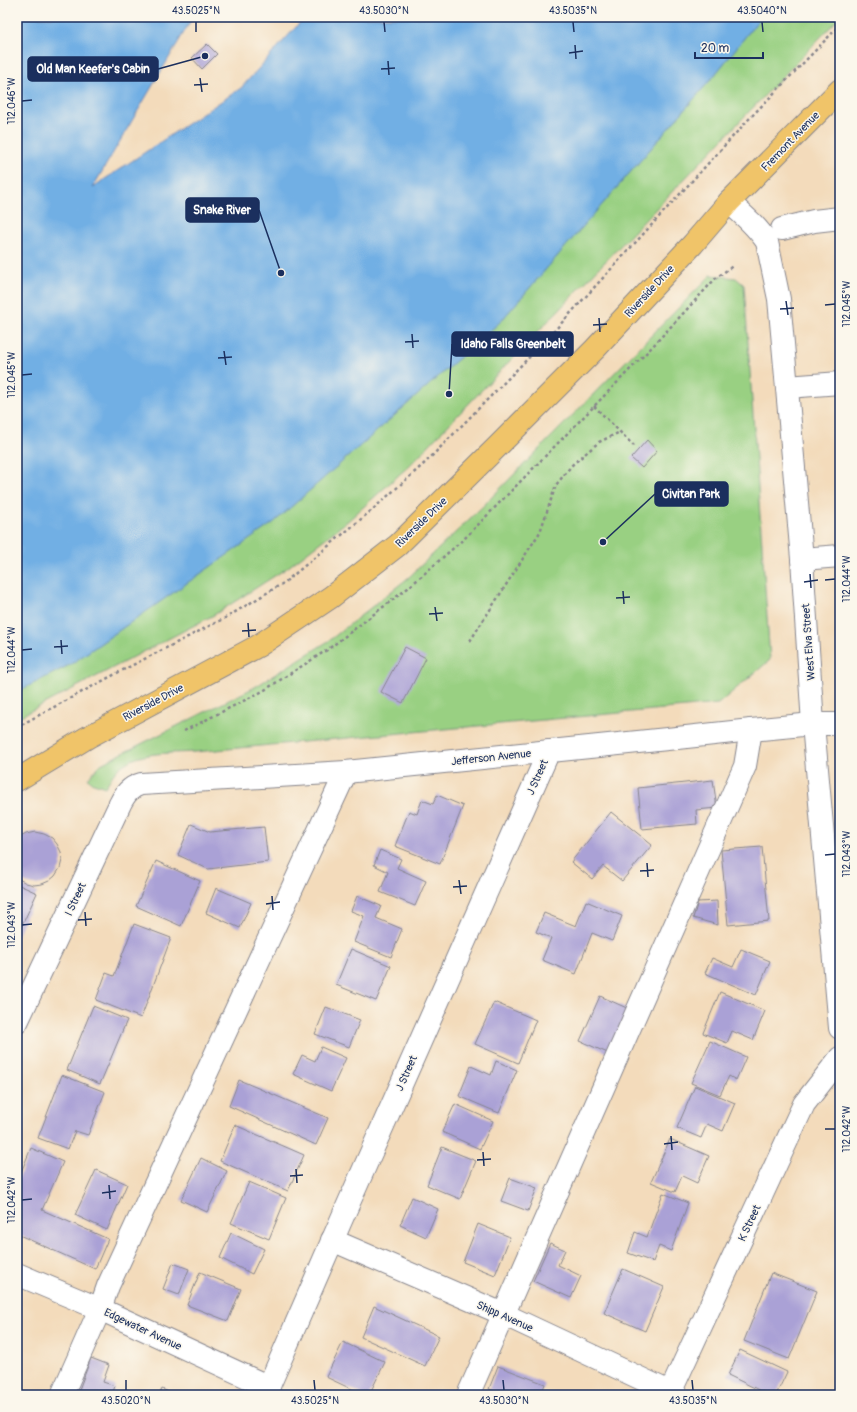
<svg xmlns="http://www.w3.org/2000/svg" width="857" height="1412" font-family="Pangolin,sans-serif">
  <rect width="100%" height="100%" fill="#fbf7ec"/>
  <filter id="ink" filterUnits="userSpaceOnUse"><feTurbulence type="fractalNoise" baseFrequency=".025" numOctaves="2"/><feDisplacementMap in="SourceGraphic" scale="8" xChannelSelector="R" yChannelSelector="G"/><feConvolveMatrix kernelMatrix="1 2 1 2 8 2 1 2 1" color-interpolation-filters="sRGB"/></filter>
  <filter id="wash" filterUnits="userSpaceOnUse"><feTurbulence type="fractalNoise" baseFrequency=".012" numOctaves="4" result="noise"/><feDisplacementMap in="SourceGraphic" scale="16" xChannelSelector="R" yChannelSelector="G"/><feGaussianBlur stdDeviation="0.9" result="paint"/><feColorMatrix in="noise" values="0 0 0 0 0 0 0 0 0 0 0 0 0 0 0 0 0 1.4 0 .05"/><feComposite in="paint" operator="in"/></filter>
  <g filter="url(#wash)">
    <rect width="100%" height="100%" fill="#f3dbbb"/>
    <g fill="#99d082" stroke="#5a8070">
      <path d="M761 17H840L410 465 349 520 287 568 214 615 17 718V692L71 664 273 523 500 322 713 77Z"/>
      <path d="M711 275 736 278 744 285 770 660 718 704 195 752C169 754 135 750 116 771 112 775 109 782 105 787L91 782 88 778 101 764 255 687 330 640 408 578 482 507Z"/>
    </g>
    <path fill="#71afe4" stroke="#466fa1" d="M17 17H193L93 187 241 88 305 17H761L713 77 500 322 273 523 71 664 17 692Z"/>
    <g id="blocks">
      <g fill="#aaa1d6">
        <path d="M207 44 217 54 202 69 192 58Z"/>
        <path d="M647 440 657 451 642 468 631 458Z"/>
        <path d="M405 647 426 658 403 703 381 692Z"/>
        <path d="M713 780 717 808 696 810 697 824 642 829 638 788Z"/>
        <path d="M437 795 463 806 440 864 395 846 409 811 417 814 422 800 433 804Z"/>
        <path d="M611 812 652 845 622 881 603 866 592 879 571 862Z"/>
        <path d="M191 824 210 832 264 827 268 862 208 869 178 855Z"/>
        <path d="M35 832 44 834 52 838 57 844 61 852 62 860 60 868 55 876 49 881 42 884 34 885 26 883 17 878V839L26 834Z"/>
        <path d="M762 847 769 921 728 925 721 850Z"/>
        <path d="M380 850 401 859 397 868 426 881 415 906 380 892 388 872 374 865Z"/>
        <path d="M156 861 200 881 181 926 136 906Z"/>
        <path d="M17 884 37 893 17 936Z"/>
        <path d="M216 888 251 903 240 928 206 913Z"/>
        <path d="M357 896 381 906 376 918 402 929 391 957 354 942 364 916 351 911Z"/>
        <path d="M586 901 622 916 612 941 592 933 576 974 542 960 551 938 536 932 544 913 576 926Z"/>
        <path d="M717 901 718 925 693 918 698 902Z"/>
        <path d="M134 924 171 938 141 1018 96 1000 106 973 114 976Z"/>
        <path d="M351 949 391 966 376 1001 336 985Z"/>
        <path d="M741 949 770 961 756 995 705 973 712 958 733 967Z"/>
        <path d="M720 992 765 1011 753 1040 732 1031 727 1043 703 1033Z"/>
        <path d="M600 996 629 1009 610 1054 580 1041Z"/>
        <path d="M494 1002 536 1020 518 1063 475 1044Z"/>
        <path d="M93 1006 127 1020 100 1084 67 1070Z"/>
        <path d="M326 1007 360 1020 349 1047 315 1034Z"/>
        <path d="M710 1041 746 1057 736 1080 729 1076 720 1095 691 1083Z"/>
        <path d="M321 1047 346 1058 331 1091 293 1074 302 1055 315 1061Z"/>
        <path d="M496 1061 517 1070 499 1113 459 1096 471 1066 491 1075Z"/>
        <path d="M62 1075 105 1092 88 1135 75 1131 68 1149 38 1138Z"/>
        <path d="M239 1080 328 1118 316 1145 229 1106Z"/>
        <path d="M695 1086 735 1103 723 1131 707 1124 701 1138 677 1128Z"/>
        <path d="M455 1104 493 1121 480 1149 442 1132Z"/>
        <path d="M235 1125 304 1155 288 1191 220 1161Z"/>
        <path d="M670 1139 709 1156 697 1183 682 1176 675 1192 651 1182Z"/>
        <path d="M442 1147 476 1161 460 1199 427 1185Z"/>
        <path d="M31 1148 63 1162 42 1210 108 1239 95 1269 17 1234V1182Z"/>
        <path d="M201 1158 227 1171 207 1212 181 1200Z"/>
        <path d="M96 1170 127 1184 107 1230 75 1215Z"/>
        <path d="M510 1178 537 1188 528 1211 501 1201Z"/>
        <path d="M249 1182 286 1198 269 1239 231 1223Z"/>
        <path d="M663 1193 688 1203 671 1251 659 1246 653 1262 628 1253 635 1232 647 1237Z"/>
        <path d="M412 1197 438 1209 426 1237 400 1225Z"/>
        <path d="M478 1224 510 1237 495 1275 463 1262Z"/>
        <path d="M231 1233 264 1249 252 1274 220 1258Z"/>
        <path d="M550 1243 565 1250 558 1265 581 1276 571 1298 533 1281Z"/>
        <path d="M173 1263 189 1269 179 1295 163 1289Z"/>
        <path d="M623 1269 664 1287 645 1331 604 1313Z"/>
        <path d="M200 1272 241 1289 228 1321 187 1305Z"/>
        <path d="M771 1273 817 1291 789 1359 744 1341Z"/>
        <path d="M374 1306 439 1336 425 1366 361 1337Z"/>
        <path d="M343 1342 385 1362 369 1395H364L326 1377Z"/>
        <path d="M740 1350 787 1372 776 1395H769L728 1375Z"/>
        <path d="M91 1358 109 1365 103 1382 115 1386 112 1395H77Z"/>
        <path d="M498 1366 545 1384 541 1395H505L489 1389Z"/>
        <path d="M162 1389 175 1395H159Z"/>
      </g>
    </g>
  </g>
  <g filter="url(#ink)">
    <use href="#blocks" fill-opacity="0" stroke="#87858c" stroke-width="1"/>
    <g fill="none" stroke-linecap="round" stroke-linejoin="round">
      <g stroke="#87858c" stroke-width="24">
        <g id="minor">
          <path d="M729 202C742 214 757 226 767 242L779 299 785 366 802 559 813 724 840 1028"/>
          <path d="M782 229 814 221 840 218"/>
          <path d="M787 387 840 383"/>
          <path d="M802 559 840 556"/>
          <path d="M17 1022 120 804C125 794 130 787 141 784L346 772 677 738 751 730 813 724H840"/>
          <path d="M332 1240 503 1314 676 1395"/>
          <path d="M17 1274 100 1309 269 1387"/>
          <path d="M62 1395 100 1309 108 1286 346 772"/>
          <path d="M265 1395 343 1216 549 751"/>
          <path d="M468 1395 745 766 751 730"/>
          <path d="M669 1395 804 1104 840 1058"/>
        </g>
      </g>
      <g stroke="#87858c" stroke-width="24">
        <path id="major" d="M17 780 88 737 258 646 331 597 398 545 496 448 595 349 693 244 729 202 840 90"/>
      </g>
      <g stroke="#87858c" stroke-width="2.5" stroke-dasharray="3 3" stroke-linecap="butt">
        <path d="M594 406 634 446"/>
        <path d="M470 641 540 532 556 485 572 465 599 442 620 432"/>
        <path d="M17 728 28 721 121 671 227 617 285 582 372 510 426 462 545 341 748 120 840 25"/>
        <path d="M184 731 263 691 327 650 408 588 466 537 651 348 716 278 734 265"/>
      </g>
      <use href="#minor" stroke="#fff" stroke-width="22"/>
      <use href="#major" stroke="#f0c469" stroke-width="22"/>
    </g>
  </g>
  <path fill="none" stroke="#1b2f5e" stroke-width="1.5" d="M196 22V32M384 22 385 32M573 22 574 32M762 22 763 32M575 45 576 59M569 53 583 51M388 61 389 75M381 69 395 68M200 78 202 92M194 85 208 84M22 101 32 100M786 301 788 315M825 305 835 304M780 309 794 308M599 318 600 332M593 325 607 324M412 334 413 348M405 342 419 341M224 351 226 365M218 358 232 357M22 375 32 374M810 574 811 588M825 580 835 579M804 582 818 580M623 591 624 604M616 598 630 597M435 607 437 621M429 614 443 613M248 623 249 637M242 631 256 630M61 640 62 654M54 647 68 646M22 650 32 649M825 855 835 854M647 863 648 877M640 871 654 870M459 880 461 894M453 887 467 886M272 896 273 910M266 904 280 902M85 912 86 926M78 920 92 919M22 925 32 924M825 1129H835M671 1136 672 1150M664 1144 678 1142M483 1152 484 1166M477 1160 491 1159M296 1169 297 1183M290 1176 303 1175M109 1185 110 1199M102 1193 116 1191M22 1200 32 1199M126 1380V1390M314 1380 315 1390M503 1380 504 1390M692 1380 693 1390"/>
  <g text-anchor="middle" stroke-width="3" stroke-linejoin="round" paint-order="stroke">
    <g font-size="11" fill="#1b2f5e" stroke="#fbf7ec">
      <text transform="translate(790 141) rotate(-46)" y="4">Fremont Avenue</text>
      <text transform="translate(649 291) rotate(-47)" y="4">Riverside Drive</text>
      <text transform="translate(421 522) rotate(-44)" y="4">Riverside Drive</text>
      <text transform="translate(808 642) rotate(-94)" y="4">West Elva Street</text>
      <text transform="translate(153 702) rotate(-28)" y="4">Riverside Drive</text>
      <text transform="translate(491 757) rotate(-6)" y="4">Jefferson Avenue</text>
      <text transform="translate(537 777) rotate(-66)" y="4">J Street</text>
      <text transform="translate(75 899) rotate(-65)" y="4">I Street</text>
      <text transform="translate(406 1073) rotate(-66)" y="4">J Street</text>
      <text transform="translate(749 1223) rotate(-65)" y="4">K Street</text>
      <text transform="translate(505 1316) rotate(24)" y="4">Shipp Avenue</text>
      <text transform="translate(143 1329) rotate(25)" y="4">Edgewater Avenue</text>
    </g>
  </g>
  <path fill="none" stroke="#1b2f5e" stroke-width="1.5" d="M205 56L158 69M281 273L259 210M449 394L452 344M603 542L655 494"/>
  <g fill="#1b2f5e" stroke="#fbf7ec" stroke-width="1.5">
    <circle cx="205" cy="56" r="4"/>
    <circle cx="281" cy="273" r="4"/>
    <circle cx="449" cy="394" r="4"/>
    <circle cx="603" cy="542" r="4"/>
  </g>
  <g fill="#1b2f5e" stroke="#1b2f5e" stroke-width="1.5">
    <rect x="28" y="57" width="130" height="24" rx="4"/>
    <rect x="186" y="198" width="73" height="24" rx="4"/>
    <rect x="452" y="332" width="121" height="24" rx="4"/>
    <rect x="655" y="482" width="73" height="24" rx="4"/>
  </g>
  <g font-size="12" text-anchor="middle" font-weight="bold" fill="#fff">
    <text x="93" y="73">Old Man Keefer's Cabin</text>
    <text x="222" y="214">Snake River</text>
    <text x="513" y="348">Idaho Falls Greenbelt</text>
    <text x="691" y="498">Civitan Park</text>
  </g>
  <rect width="857" height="1412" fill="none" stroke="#fbf7ec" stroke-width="44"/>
  <path d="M695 52v6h68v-6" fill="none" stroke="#1b2f5e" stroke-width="2"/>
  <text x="701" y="52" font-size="12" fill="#1b2f5e" stroke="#fbf7ec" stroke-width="3" paint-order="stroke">20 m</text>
  <rect x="22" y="22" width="813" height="1368" fill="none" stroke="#1b2f5e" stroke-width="1.5"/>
  <g font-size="10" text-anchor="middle" fill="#1b2f5e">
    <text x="196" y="14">43.5025°N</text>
    <text x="384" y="14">43.5030°N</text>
    <text x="573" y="14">43.5035°N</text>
    <text x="762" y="14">43.5040°N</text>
    <text transform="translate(11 101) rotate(-90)" y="4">112.046°W</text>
    <text transform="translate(846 304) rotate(-90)" y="4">112.045°W</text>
    <text transform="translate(11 375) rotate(-90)" y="4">112.045°W</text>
    <text transform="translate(846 579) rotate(-90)" y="4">112.044°W</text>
    <text transform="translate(11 650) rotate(-90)" y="4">112.044°W</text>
    <text transform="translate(846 854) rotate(-90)" y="4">112.043°W</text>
    <text transform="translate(11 925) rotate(-90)" y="4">112.043°W</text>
    <text transform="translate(846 1129) rotate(-90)" y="4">112.042°W</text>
    <text transform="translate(11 1200) rotate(-90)" y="4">112.042°W</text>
    <text x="126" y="1404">43.5020°N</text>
    <text x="315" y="1404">43.5025°N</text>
    <text x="504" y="1404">43.5030°N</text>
    <text x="693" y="1404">43.5035°N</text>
  </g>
</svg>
